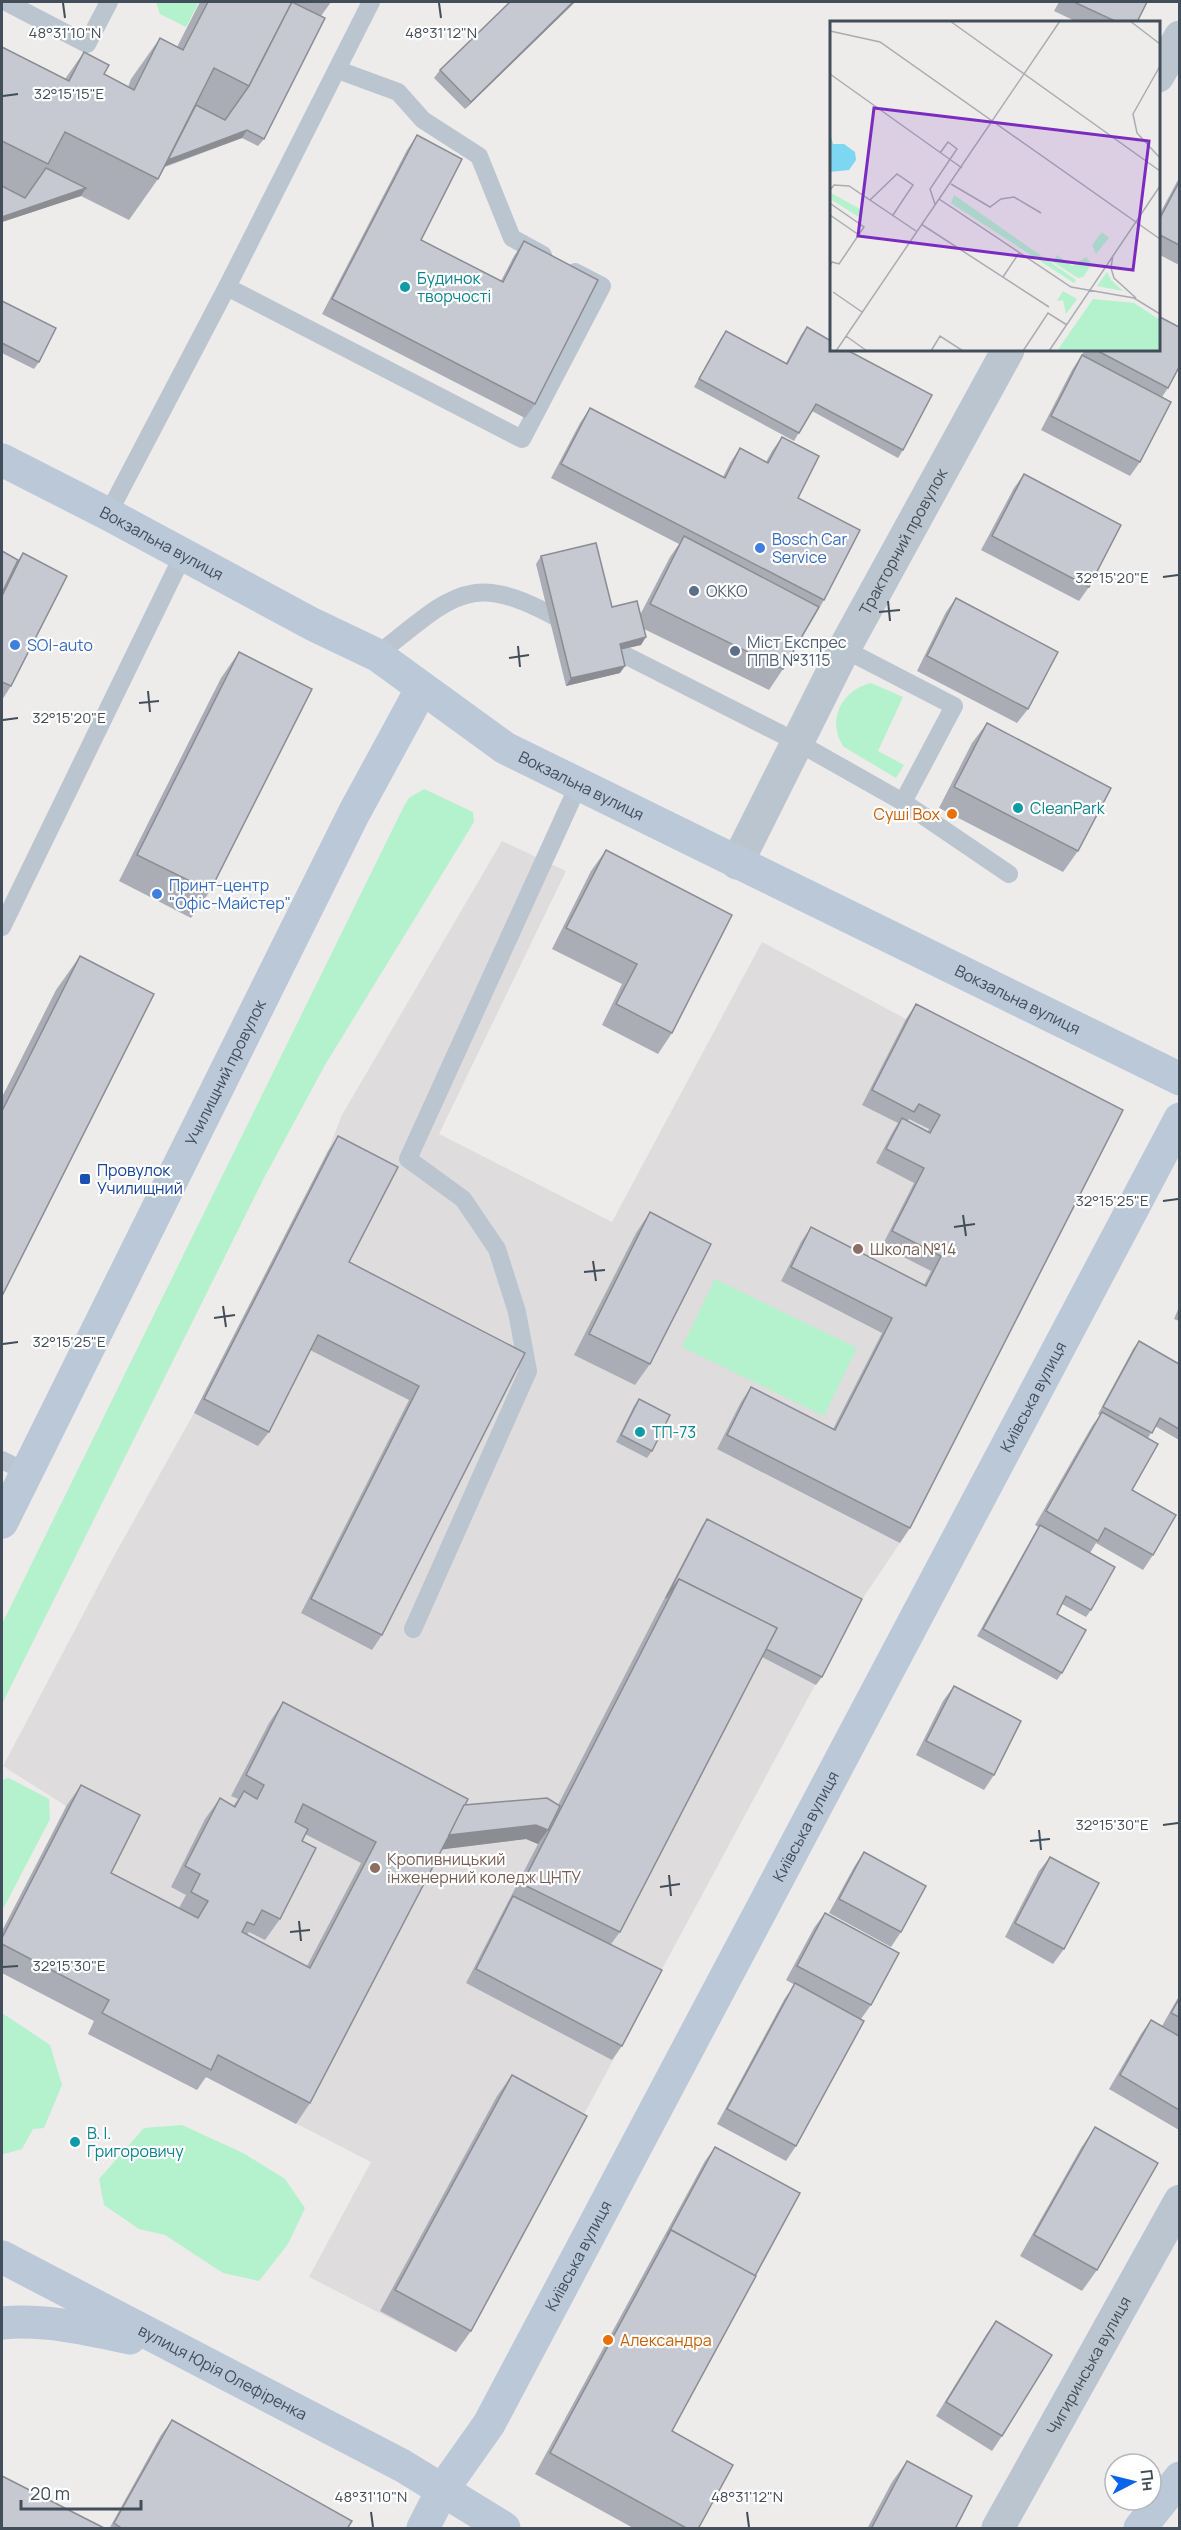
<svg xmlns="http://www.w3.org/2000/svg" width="1181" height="2530" font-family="Manrope,sans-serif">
  <rect width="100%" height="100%" fill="#eeebeb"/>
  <path fill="#dfdcdd" d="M502 841 566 871 439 1134 612 1222 762 942 906 1019 1016 1314 900 1543 857 1607 456 2352 309 2277 371 2162 204 2076 197 2090 88 2034 94 2021 2 1973V1931L66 1806 3 1766 114 1556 194 1413 328 1151 342 1115Z"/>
  <g fill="#b4f1cd">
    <path d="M156 2H199L186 27 160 14Z"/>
    <path d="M871 683 903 697 878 751 904 765 896 778 844 747C826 722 841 690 871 683Z"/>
    <path d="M424 789 473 812 474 822 325 1065 264 1178 2 1704V1624L404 806 409 798Z"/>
    <path d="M715 1279 857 1348 824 1416 682 1347Z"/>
    <path d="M9 1778 49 1799 50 1819 2 1911V1780Z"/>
    <path d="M2 2013 50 2045 62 2085 44 2128 33 2129 22 2149 4 2154 2 2153Z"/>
    <path d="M182 2125 243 2153 285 2179 305 2208 288 2244 259 2281 223 2273 165 2235 139 2229 104 2205 99 2179 144 2128Z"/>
  </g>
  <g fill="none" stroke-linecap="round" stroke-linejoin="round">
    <g stroke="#bac5cf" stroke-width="18">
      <path d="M6 2 87 44 109 2"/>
      <path d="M338 70 398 92 423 120 479 156 512 238 543 255"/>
      <path d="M227 287 522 439 602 286 575 272"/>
      <path d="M108 514 227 287 371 2"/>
      <path d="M601 643 797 742 903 802 954 706 844 649"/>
      <path d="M377 655C458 591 471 568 570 625"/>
      <path d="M903 802 1009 874"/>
      <path d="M2 927 183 555"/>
      <path d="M2 1460 26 1472"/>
      <path d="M413 1629 528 1371 517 1312 497 1249 463 1199 408 1159 578 786"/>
    </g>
    <g stroke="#bac5cf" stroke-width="33">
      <path d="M1158 76 1180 37"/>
      <path id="s1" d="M737 863 844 649 1008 350"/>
      <path id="s2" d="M998 2528 1180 2201"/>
    </g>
    <g stroke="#bbc8d7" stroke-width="33">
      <path id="s3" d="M2 460 108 514 312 624 377 655 505 748 1180 1079"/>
      <path id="s4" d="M2 1522 354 813 422 688"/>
      <path id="s5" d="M2 2257 403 2466 504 2528"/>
      <path d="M2 2323C45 2319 88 2329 130 2338"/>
      <path id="s6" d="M423 2528 443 2489 489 2424 1180 1119"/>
      <path d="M1140 2528 1180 2478"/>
    </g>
  </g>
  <g fill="#aaadb5" fill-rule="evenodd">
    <path d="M200 2H331L321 16 264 139 258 146 242 138 165 167 158 179 129 220 81 196 2 222V47L65 79 84 52 104 74 128 87 131 79 160 38 177 47Z"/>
    <path d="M575 2 465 109 434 78 440 70Z"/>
    <path d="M1059 2H1147L1137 22H1077L1054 11Z"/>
    <path d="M417 135 421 240 501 281 514 256 524 241 535 404 525 418 322 314 407 150Z"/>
    <path d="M1179 178V265L1158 254V217Z"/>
    <path d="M2 301 39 362 34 369 2 353Z"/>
    <path d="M807 327 903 450 898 458 812 411 794 441 694 387 721 338 726 331 786 363 801 335Z"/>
    <path d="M1085 350H1158L1168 388 1162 397 1140 462 1130 476 1041 430 1072 370Z"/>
    <path d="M590 408 723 477 730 463 740 448 766 462 772 451 782 437 824 600 783 669 769 690 644 629 641 645 622 649 620 673 566 686 536 564 541 556 612 607 640 615 670 557 679 544 551 478 580 423Z"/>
    <path d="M1024 474 1089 587 1079 601 981 550 1014 488Z"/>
    <path d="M2 551 18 560 23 553 11 686 2 700Z"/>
    <path d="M956 598 1028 709 1017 723 917 671 946 612Z"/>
    <path d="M239 652 210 891 191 918 119 881 221 678Z"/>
    <path d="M987 723 1078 851 1063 872 939 808 972 743Z"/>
    <path d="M606 850 672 1033 658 1054 602 1025 622 984 552 949 591 871Z"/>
    <path d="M80 956 2 1296V1097L56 990Z"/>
    <path d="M916 1004 1123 1110 910 1528 900 1543 717 1449 741 1402 751 1387 833 1429 882 1333 781 1281 801 1242 811 1227 924 1285 931 1271 882 1246 914 1183 876 1163 892 1133 898 1123 862 1105 906 1019ZM909 1119 929 1129 928 1132 908 1121Z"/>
    <path d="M338 1136 349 1262 525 1353 382 1635 372 1650 301 1613 409 1400 310 1350 269 1432 258 1446 194 1413 328 1151Z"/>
    <path d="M650 1212V1364L635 1385 574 1355 636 1233Z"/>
    <path d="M1179 1307V1321L1174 1319Z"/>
    <path d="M1139 1341 1179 1364V1440L1155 1426 1148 1438 1132 1490 1153 1555 1143 1570 1096 1543 1090 1553 1091 1610 1086 1617 1062 1604 1057 1614 1062 1673 1057 1680 977 1636 1038 1527 1035 1525 1092 1426 1100 1415 1098 1414 1133 1349Z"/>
    <path d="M639 1399 652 1451 647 1458 616 1442 634 1406Z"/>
    <path d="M707 1519 822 1677 816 1685 762 1657 620 1932 611 1944 622 2046 612 2060 466 1983 538 1844 526 1839 441 1849 310 2103 296 2124 206 2077 197 2090 88 2034 94 2021 2 1973V1931L67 1805 81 1785 111 1873 179 1908 186 1895 171 1887 205 1819 220 1798 233 1806 238 1799 231 1796 269 1723 283 1702 464 1805H558L661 1605 702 1526ZM305 1834 361 1863 307 1966 247 1935 249 1932 265 1940 280 1919 302 1841Z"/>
    <path d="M954 1686 994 1775 984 1790 916 1755 943 1701Z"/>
    <path d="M864 1852 901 1932 891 1947 829 1913 854 1867Z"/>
    <path d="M1050 1857 1064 1949 1053 1964 1005 1937 1039 1871Z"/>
    <path d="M825 1913 871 2005 861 2019 796 2146 786 2161 717 2124 785 1998 795 1985 786 1980 814 1928Z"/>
    <path d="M1179 1996V2130L1109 2089 1141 2034 1151 2020 1162 2026Z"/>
    <path d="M512 2075 471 2331 456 2352 380 2311 497 2096Z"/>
    <path d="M1095 2127 1097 2270 1082 2291 1020 2256 1081 2148Z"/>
    <path d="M715 2147 672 2431 698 2529H635L535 2474 705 2161Z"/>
    <path d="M996 2321 1002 2436 992 2451 936 2416 986 2335Z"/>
    <path d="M172 2420 347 2529H109L161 2435Z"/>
    <path d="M907 2461 955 2529H867L892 2482Z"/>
  </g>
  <g fill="#8b8d93">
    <path d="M573 2H575L465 109 471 102Z"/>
    <path d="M247 130 242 138 154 170 160 163Z"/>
    <path d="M86 188 81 196 2 222V217Z"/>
    <path d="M646 637 641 645 615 651 620 644Z"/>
    <path d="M625 666 620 673 566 686 571 678Z"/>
    <path d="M536 1825 548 1830 538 1844 526 1839 438 1850 448 1835Z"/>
  </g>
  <g fill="#c6c9d2" stroke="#8b8d93" stroke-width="1.5" fill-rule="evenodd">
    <path d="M208 2H292L249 86 214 68 158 179 65 132 48 164 2 141V47L69 81 84 52 109 65 104 74 134 90 160 38 183 50Z"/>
    <path d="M292 2 325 18 264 139 247 130 168 160 196 105 225 120 249 86Z"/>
    <path d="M510 2H573L471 102 440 70Z"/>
    <path d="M1074 2H1147L1137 22H1117Z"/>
    <path d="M417 135 462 159 421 240 503 282 524 241 598 280 535 404 332 299Z"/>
    <path d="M46 168 86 188 2 217V186L25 198Z"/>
    <path d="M1179 182V245L1158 234V222Z"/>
    <path d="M2 301 56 328 39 362 2 343Z"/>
    <path d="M1158 316 1179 327V367L1168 388 1096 350H1158Z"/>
    <path d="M807 327 831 341V350H847L932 395 903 450 816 404 799 433 699 379 726 331 787 364Z"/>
    <path d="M1082 355 1171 402 1140 462 1051 416Z"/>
    <path d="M590 408 725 478 740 448 768 463 782 437 819 456 798 498 860 530 824 600 561 464Z"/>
    <path d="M1024 474 1121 525 1089 587 992 536Z"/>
    <path d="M684 536 819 607 783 669 650 604Z"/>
    <path d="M596 543 612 607 637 601 646 637 620 644 625 666 571 678 541 556Z"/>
    <path d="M2 551 18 560 2 593Z"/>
    <path d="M23 553 67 576 11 686 2 682V596Z"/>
    <path d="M956 598 1058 652 1028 709 927 656Z"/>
    <path d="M239 652 312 689 210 891 137 855Z"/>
    <path d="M987 723 1111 788 1078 851 954 787Z"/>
    <path d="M606 850 732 915 672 1033 616 1004 637 964 566 928Z"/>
    <path d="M80 956 154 994 2 1296V1111Z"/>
    <path d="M916 1004 1123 1110 910 1528 727 1435 751 1387 835 1430 892 1318 791 1267 811 1227 926 1286 941 1256 892 1231 924 1168 886 1149 902 1118 930 1133 940 1115 919 1104 914 1112 872 1090Z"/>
    <path d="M338 1136 398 1167 349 1262 525 1353 382 1635 311 1599 419 1386 318 1335 269 1432 204 1399Z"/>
    <path d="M650 1212 711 1244 650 1364 589 1334Z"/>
    <path d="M1139 1341 1179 1364V1429L1160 1418 1152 1433 1103 1407Z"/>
    <path d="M639 1399 670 1415 652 1451 621 1435Z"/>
    <path d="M1102 1412 1158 1444 1132 1490 1176 1515 1153 1555 1105 1528 1098 1541 1046 1511Z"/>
    <path d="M707 1519 862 1599 822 1677 766 1649 777 1628 679 1579 666 1598Z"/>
    <path d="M1040 1525 1115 1567 1091 1610 1066 1596 1057 1614 1086 1630 1062 1673 983 1629Z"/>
    <path d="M679 1579 777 1628 620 1932 522 1884Z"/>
    <path d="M954 1686 1021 1721 994 1775 926 1741Z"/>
    <path d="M283 1702 468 1799 310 2103 218 2055 211 2070 102 2013 109 2000 2 1944V1938L81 1785 140 1815 111 1873 198 1918 208 1901 191 1892 200 1874 185 1866 220 1798 235 1807 244 1791 257 1799 264 1785 246 1775ZM303 1804 376 1842 310 1968 242 1932 247 1922 254 1925 262 1910 280 1919 316 1848 302 1841 308 1829 295 1822Z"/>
    <path d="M547 1798 560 1806 548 1830 536 1825 449 1835 464 1805Z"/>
    <path d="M864 1852 926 1886 901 1932 839 1899Z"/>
    <path d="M1050 1857 1099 1883 1064 1949 1015 1923Z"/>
    <path d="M513 1896 662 1970 622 2046 476 1969Z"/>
    <path d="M825 1913 899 1953 871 2005 797 1966Z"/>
    <path d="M795 1983 864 2021 796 2146 727 2109Z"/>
    <path d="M1179 1999V2017L1171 2013Z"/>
    <path d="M1151 2020 1179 2036V2110L1120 2075Z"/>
    <path d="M512 2075 587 2116 471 2331 395 2290Z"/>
    <path d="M1095 2127 1158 2163 1097 2270 1034 2235Z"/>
    <path d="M715 2147 800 2193 755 2276 671 2230 667 2236Z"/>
    <path d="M671 2230 756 2276 672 2431 733 2465 698 2529H688L550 2453Z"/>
    <path d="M996 2321 1052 2355 1002 2436 946 2402Z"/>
    <path d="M172 2420 352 2521 347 2529H123L114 2523Z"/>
    <path d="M907 2461 972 2496 955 2529H871Z"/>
    <path d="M2 2476 106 2529H2Z"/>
  </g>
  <path fill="none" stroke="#424e5a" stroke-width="2" d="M63 3 65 18M439 3 441 18M3 96 18 94M1163 577 1178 575M888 601 890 621M879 612 900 610M518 646 520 667M509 658 529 655M148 691 150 712M139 703 159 701M3 720 18 718M1163 1201 1178 1199M963 1215 966 1236M954 1227 975 1224M593 1261 596 1281M584 1272 605 1270M223 1306 226 1327M214 1318 235 1315M3 1344 18 1342M1163 1825 1178 1823M1039 1830 1041 1850M1030 1841 1050 1839M669 1875 671 1896M660 1887 680 1884M299 1921 301 1941M290 1932 310 1930M3 1967 18 1966M371 2512 373 2527M747 2512 749 2527"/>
  <g fill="#0f9aa8" stroke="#fff" stroke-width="2">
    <circle cx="405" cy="287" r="6"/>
    <circle cx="1018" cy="808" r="6"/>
    <circle cx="640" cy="1432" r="6"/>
    <circle cx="75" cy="2142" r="6"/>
  </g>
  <g fill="#3f7fe0" stroke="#fff" stroke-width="2">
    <circle cx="760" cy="548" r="6"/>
    <circle cx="15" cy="645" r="6"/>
    <circle cx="157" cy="894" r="6"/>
  </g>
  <g fill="#5c6f8a" stroke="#fff" stroke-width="2">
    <circle cx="694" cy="591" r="6"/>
    <circle cx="735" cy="651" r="6"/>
  </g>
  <g fill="#e8710a" stroke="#fff" stroke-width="2">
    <circle cx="952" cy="814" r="6"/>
    <circle cx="608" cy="2340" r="6"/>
  </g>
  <rect fill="#1a4fb4" stroke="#fff" stroke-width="2" x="79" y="1173" width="12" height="12" rx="3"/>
  <g fill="#8d6e63" stroke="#fff" stroke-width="2">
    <circle cx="858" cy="1249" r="6"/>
    <circle cx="375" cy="1868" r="6"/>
  </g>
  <g text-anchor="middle" stroke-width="4.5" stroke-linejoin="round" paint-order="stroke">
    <g font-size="16" fill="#0d838f" stroke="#fff" text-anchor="start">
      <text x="417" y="284">Будинок<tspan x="417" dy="18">творчості</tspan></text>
      <text x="1030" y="814">CleanPark</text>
      <text x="652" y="1438">ТП-73</text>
      <text x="87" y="2139">В. І.<tspan x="87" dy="18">Григоровичу</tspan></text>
    </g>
    <g font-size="16" fill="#366cbe" stroke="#fff" text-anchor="start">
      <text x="772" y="545">Bosch Car<tspan x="772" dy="18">Service</tspan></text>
      <text x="27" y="651">SOI-auto</text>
      <text x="169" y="891">Принт-центр<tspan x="169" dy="18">"Офіс-Майстер"</tspan></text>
    </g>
    <g font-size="16" fill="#424e5a" stroke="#fff">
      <text dy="6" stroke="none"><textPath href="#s1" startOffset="362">Тракторний провулок</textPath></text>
      <text dy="6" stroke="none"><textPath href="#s3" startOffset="180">Вокзальна вулиця</textPath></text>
      <text dy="6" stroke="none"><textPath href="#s3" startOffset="666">Вокзальна вулиця</textPath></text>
      <text dy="6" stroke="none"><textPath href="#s3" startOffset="1152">Вокзальна вулиця</textPath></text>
      <text dy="6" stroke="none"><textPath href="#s4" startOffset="502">Училищний провулок</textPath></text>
      <text dy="6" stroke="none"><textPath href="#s6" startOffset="1286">Київська вулиця</textPath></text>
      <text dy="6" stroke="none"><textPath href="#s6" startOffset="800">Київська вулиця</textPath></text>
      <text dy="6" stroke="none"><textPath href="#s6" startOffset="314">Київська вулиця</textPath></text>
      <text dy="6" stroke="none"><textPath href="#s2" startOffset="186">Чигиринська вулиця</textPath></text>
      <text dy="6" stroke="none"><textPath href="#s5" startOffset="249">вулиця Юрія Олефіренка</textPath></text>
    </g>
    <g font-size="16" fill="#4e5e75" stroke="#fff" text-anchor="start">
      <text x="706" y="597">ОККО</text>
      <text x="747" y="648">Міст Експрес<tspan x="747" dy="18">ППВ №3115</tspan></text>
    </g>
    <g font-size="16" fill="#c56008" stroke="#fff" text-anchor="end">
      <text x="940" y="820">Суші Box</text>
      <text x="620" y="2346" text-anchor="start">Александра</text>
    </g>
    <g font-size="16" fill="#164399" stroke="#fff" text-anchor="start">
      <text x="97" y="1176">Провулок<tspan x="97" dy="18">Училищний</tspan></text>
    </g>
    <g font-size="16" fill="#785e54" stroke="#fff" text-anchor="start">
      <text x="870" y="1255">Школа №14</text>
      <text x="387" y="1865">Кропивницький<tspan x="387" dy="18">інженерний коледж ЦНТУ</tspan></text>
    </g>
  </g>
  <g transform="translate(830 21)">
    <rect width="330" height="330" fill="#eeebeb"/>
    <path d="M1 172 30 188 32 198 2 179ZM124 174 246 259 244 262 121 182ZM272 211 279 217 266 233 262 224ZM227 234 242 245 256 236 262 243 253 256 248 257 223 241ZM277 251 281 259 293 270 267 265ZM233 270 247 278 236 293 233 279 227 280ZM263 278 304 282 330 299V330H227Z" fill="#b4f1cd"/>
    <path d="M0 112 3 123H14L25 131 26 139 19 149 0 151Z" fill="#7dd6f2"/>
    <path fill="none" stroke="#a9acb1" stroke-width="1.5" d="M120 0 330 150M300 0 330 23M0 10 50 21 330 218M330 45 303 93 307 112 330 137M0 53 132 147M121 163 160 186 171 178 184 176 211 192M0 169 4 164 19 165 86 210M109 178 230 0M40 179 67 153 83 164 63 194M105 183 100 168 127 128 118 121 110 132M0 194 29 214M91 203 219 286M283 234 281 247 284 257 306 277M0 245 2 241 9 243 34 206 1 183M173 256 189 232M3 271 32 291M16 315 37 330M6 330 109 178 241 266 304 277 330 293M101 330 110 315 133 330M193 330 218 292 237 304M219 330 330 165"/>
    <path fill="#7b2cbf" fill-opacity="0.15" stroke="#7b2cbf" stroke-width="3" d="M44 87 319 120 303 249 28 215Z"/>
    <rect width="330" height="330" fill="none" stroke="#424e5a" stroke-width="3"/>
  </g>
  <g font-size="15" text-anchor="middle" fill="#424e5a" stroke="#fff" stroke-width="4.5" stroke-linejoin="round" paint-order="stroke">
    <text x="65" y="38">48°31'10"N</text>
    <text x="441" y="38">48°31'12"N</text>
    <text x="69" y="99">32°15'15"E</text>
    <text x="1112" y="583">32°15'20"E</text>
    <text x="69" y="723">32°15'20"E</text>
    <text x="1112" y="1206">32°15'25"E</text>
    <text x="69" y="1347">32°15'25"E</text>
    <text x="1112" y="1830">32°15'30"E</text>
    <text x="69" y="1971">32°15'30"E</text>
    <text x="371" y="2502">48°31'10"N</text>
    <text x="747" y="2502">48°31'12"N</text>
  </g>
  <rect width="1181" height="2530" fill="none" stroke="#424e5a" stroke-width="6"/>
  <g transform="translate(1133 2482) rotate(83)"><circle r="28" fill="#ffffff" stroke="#b3b8bd" stroke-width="1.5"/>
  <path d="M0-4.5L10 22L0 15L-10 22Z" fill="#0a64e9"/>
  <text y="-9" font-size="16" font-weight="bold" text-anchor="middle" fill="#424e5a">Пн</text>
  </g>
  <path d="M21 2500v9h120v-9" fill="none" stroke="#424e5a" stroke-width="3"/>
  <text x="30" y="2500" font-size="18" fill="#424e5a" stroke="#ffffff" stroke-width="4.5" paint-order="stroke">20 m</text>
</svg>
